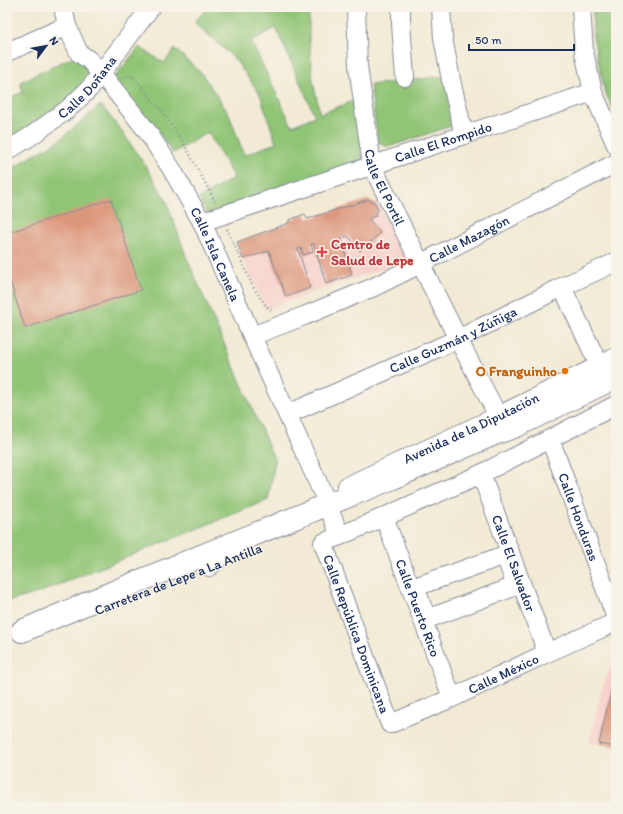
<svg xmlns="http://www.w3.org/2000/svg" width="623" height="814" font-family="Itim,sans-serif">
  <rect width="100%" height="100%" fill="#f7f3e8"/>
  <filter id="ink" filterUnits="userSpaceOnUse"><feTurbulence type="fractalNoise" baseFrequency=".025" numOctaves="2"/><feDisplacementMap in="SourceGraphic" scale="8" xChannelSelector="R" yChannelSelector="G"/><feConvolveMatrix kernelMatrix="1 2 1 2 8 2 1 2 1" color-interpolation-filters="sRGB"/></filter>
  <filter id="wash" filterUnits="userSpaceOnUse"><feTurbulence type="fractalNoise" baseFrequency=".012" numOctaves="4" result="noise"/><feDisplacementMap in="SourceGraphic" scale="16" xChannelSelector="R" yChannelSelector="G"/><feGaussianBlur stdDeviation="0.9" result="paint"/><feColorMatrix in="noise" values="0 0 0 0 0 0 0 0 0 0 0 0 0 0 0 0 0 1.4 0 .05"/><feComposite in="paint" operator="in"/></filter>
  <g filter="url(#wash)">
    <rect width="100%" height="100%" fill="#f2ead4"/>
    <g fill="#f7d0cc">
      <path d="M367 200H370L376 204 378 203 407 260 265 309 243 259 237 242 289 223V220L305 214 307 219Z"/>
      <path d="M616 652V747L589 742 601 692Z"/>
    </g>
    <g fill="#91c576" stroke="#567a6a" fill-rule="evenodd">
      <path d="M209 7H309V40L313 81 320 114 356 100 364 162 207 214 199 198 234 178 208 132 173 153 152 123 113 79 139 47 164 63 175 49 202 74 229 114 244 155 276 143 260 94 234 58 194 22ZM276 28 315 116 292 126 251 41Z"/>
      <path d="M593 7H616V117L604 89 593 36Z"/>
      <path d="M75 56 95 75 57 110 7 145V99L23 92 20 82Z"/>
      <path d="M445 76 454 125 388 147 378 142 370 85Z"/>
      <path d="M101 105 120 129 145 165 166 200 186 256 275 461 268 500 41 592 7 602V171L58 141Z"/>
    </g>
    <g id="blocks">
      <g fill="#dd977d">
        <path d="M111 199 141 290 25 328 7 272V233Z"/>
        <path d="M367 200H370L376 204 378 210 375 216 369 219 380 233 360 251 348 236 341 238 352 275 326 284 314 244H311L313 252 303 255 301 248 298 249 310 288 286 297 269 251 243 259 237 242 289 223V220L305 214 307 219Z"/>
        <path d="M615 674H616V747L599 744Z"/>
      </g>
    </g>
  </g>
  <g filter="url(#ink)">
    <use href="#blocks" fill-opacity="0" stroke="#868c99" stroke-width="1"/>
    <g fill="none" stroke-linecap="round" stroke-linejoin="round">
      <g stroke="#868c99" stroke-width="20">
        <g id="minor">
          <path id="s1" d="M63 7 67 26 79 53 89 60 101 73 147 131 171 168 202 222 252 336 324 496 340 536"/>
          <path id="s2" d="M356 7 358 66 372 166 458 339 498 416"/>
          <path d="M401 7V24L405 77"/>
          <path d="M441 7 443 38 451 80 464 135"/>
          <path d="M581 7 584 52 593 92 616 145"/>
          <path d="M7 52 67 26"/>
          <path id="s3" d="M7 151 31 136 68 109 90 88 151 7"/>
          <path id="s4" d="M202 222 593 92"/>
          <path d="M562 287 599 365"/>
          <path id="s5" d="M252 336 304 316 374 287 420 264 616 163"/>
          <path id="s6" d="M616 405 481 474 384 517 323 543 390 724 452 698 547 653 616 622"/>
          <path id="s7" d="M288 414 458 339 562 287 616 262"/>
          <path id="s8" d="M550 439 616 618"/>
          <path id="s9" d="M481 474 547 653"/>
          <path id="s10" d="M347 486 498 416 616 357"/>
          <path id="s11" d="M384 517 452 698"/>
          <path d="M505 555 516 586 427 619 415 587Z"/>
          <path d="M209 567 225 553 234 550"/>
        </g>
      </g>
      <g stroke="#868c99" stroke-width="24">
        <path id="major" d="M22 631 137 582 393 478 499 432 514 427 616 377"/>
      </g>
      <g stroke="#868c99" stroke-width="2.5" stroke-dasharray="1 3" stroke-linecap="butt">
        <path d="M123 78 126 76H133L163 113 183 142 215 201"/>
        <path d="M227 229 253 287 266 306 273 311"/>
      </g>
      <use href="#minor" stroke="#fff" stroke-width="18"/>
      <use href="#major" stroke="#fff" stroke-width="22"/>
    </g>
  </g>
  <path fill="#e0444e" stroke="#f7f3e8" stroke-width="1.5" d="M320 246h4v4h4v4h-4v4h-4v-4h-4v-4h4z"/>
  <circle fill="#e8710a" stroke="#f7f3e8" stroke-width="1.5" cx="565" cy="371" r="4"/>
  <g text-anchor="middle" stroke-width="3" stroke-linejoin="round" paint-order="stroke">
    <g font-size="14" fill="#1b2f5e" stroke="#f7f3e8">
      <text dy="5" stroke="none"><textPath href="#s3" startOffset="103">Calle Doñana</textPath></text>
      <text dy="5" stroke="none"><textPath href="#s4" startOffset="254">Calle El Rompido</textPath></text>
      <text dy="5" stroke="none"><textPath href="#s2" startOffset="184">Calle El Portil</textPath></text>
      <text dy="5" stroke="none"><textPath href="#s5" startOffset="238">Calle Mazagón</textPath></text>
      <text dy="5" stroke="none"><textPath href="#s1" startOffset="294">Calle Isla Canela</textPath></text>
      <text dy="5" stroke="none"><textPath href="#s7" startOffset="181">Calle Guzmán y Zúñiga</textPath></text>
      <text dy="5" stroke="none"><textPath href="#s10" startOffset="137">Avenida de la Diputación</textPath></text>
      <text dy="5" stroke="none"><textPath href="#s8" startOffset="83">Calle Honduras</textPath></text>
      <text dy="5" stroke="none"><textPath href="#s9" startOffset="95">Calle El Salvador</textPath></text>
      <text transform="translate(178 579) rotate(-21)" y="5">Carretera de Lepe a La Antilla</text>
      <text dy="5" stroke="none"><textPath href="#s11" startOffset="97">Calle Puerto Rico</textPath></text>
      <text dy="5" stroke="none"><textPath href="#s6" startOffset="421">Calle República Dominicana</textPath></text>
      <text dy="5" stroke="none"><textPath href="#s6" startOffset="641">Calle México</textPath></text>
    </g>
    <g font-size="14" font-weight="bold" fill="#be3a42" stroke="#f7f3e8" text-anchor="start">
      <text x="331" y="249">Centro de<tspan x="331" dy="16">Salud de Lepe</tspan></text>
    </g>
    <g font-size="14" font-weight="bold" fill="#c56008" stroke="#f7f3e8" text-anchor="end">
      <text x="557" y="376">O Franguinho</text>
    </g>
  </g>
  <rect width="623" height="814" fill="none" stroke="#f7f3e8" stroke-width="24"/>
  <g transform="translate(46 46) rotate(58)" stroke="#f7f3e8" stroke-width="3" paint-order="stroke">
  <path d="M0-3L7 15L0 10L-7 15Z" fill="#1b2f5e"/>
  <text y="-6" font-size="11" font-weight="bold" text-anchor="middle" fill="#1b2f5e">N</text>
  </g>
  <path d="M469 44v6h105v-6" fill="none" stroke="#1b2f5e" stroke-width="2"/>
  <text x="475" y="44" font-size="12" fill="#1b2f5e" stroke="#f7f3e8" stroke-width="3" paint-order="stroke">50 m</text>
</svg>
